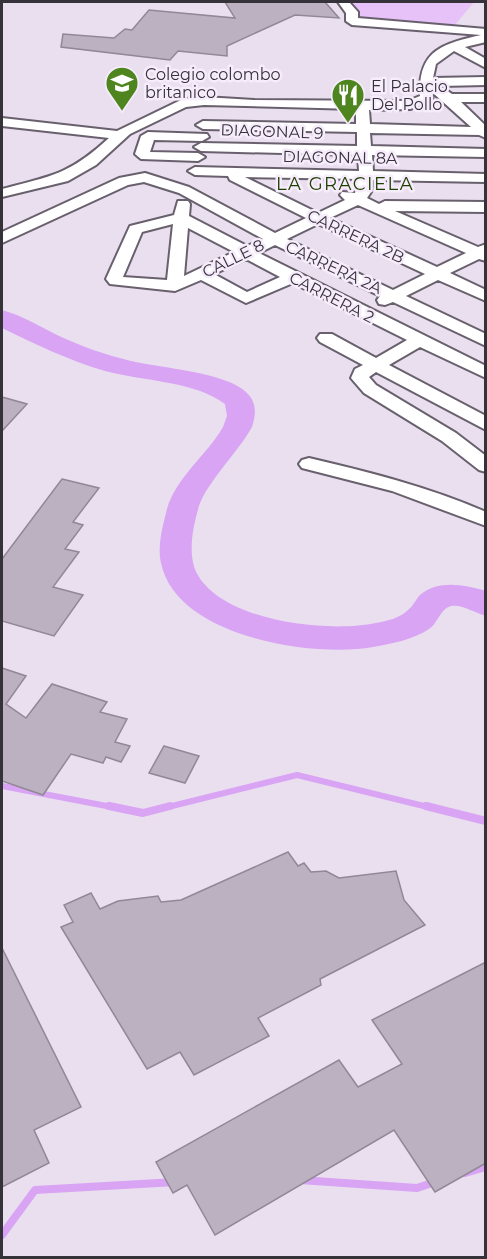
<svg xmlns="http://www.w3.org/2000/svg" width="487" height="1259" font-family="Montserrat,sans-serif">
  <rect width="100%" height="100%" fill="#e9dfef"/>
  <g fill="#e6c2f8">
    <path d="M348 2H474L454 26 356 19 357 10Z"/>
    <path d="M304 175 366 176 357 200Z"/>
  </g>
  <g fill="none" stroke-linecap="round" stroke-linejoin="round">
    <g stroke="#d8a4f3" stroke-width="6">
      <path d="M2 786 117 808"/>
      <path d="M164 808 297 775 432 808"/>
    </g>
    <g stroke="#d8a4f3" stroke-width="8">
      <path d="M109 806 143 813 170 806"/>
      <path d="M426 806 486 821"/>
      <path d="M465 1173 486 1167"/>
      <path d="M300 1180 417 1188 435 1182"/>
      <path d="M2 1235 35 1190 176 1182"/>
    </g>
    <path fill="#d8a4f3" fill-rule="evenodd" d="M2 310C21 315 39 326 57 335 80 346 106 355 131 361 160 368 227 372 247 393 257 403 256 414 252 427 239 451 207 482 199 506 193 526 186 558 199 577 228 622 328 633 376 623 387 621 401 618 409 609 414 605 416 599 420 595 438 579 466 585 486 591V616C475 613 462 604 451 606 440 609 438 623 429 629 415 639 391 644 373 647 313 658 176 637 161 563 157 546 163 525 167 509 176 477 207 455 223 427L227 416 225 404C195 381 142 381 105 371 68 360 35 344 2 328Z"/>
  </g>
  <g fill="#bbb1c0" stroke="#918796" stroke-width="1.5">
    <path d="M225 2H325L339 18 295 15 227 46V56L178 51 170 60 61 47 63 34 114 38 125 29 132 30 149 10 235 18Z"/>
    <path d="M2 397 27 404 2 431Z"/>
    <path d="M62 479 99 488 73 522 83 525 65 549 79 552 53 587 83 595 54 636 2 621V559Z"/>
    <path d="M2 668 26 676 6 704 26 718 52 684 107 702 100 712 127 719 115 742 130 746 121 762 106 757 103 763 71 754 43 795 2 781Z"/>
    <path d="M164 746 199 756 185 783 149 773Z"/>
    <path d="M288 852 298 866 304 863 311 872 326 871 339 878 396 871 404 900 425 925 320 979 321 985 258 1018 269 1036 194 1075 180 1052 147 1069 61 927 73 922 64 905 91 893 100 909 118 901 158 896 161 902 181 900Z"/>
    <path d="M2 948 81 1107 34 1130 49 1163 2 1187Z"/>
    <path d="M486 962V1163L435 1192 394 1130 215 1235 187 1185 173 1193 156 1162 339 1060 358 1087 402 1064 372 1020Z"/>
  </g>
  <g fill="none" stroke-linecap="round" stroke-linejoin="round">
    <g stroke="#69606d" stroke-width="4">
      <g id="minor">
        <path d="M338 2H349L358 12V18L486 29V42L465 47 486 59V68L454 51 436 64 433 78 486 77V85L440 86 452 94H486V102H461L486 126V138L479 135 370 133 371 146 486 149V157L372 155 373 171 486 174V182L373 180 371 192 367 198 379 204 385 201 486 202V212L395 211 478 247 486 244V261L479 259 450 273 486 290V301L438 280 406 296 486 334V346L393 302 385 305 379 304 377 300 380 296 275 245 259 253 486 366V378L420 347 389 365 486 416V430L376 372 369 377 376 385 456 433 486 456V472L479 470 442 441 364 393 351 378 355 369 363 365 320 342 317 338 320 334H332L376 358 407 340 293 283 246 303 201 280 175 291 110 284 106 279 130 226 174 215 178 201H188L190 204 189 216 247 246 263 239 179 193 144 182 128 185 2 243V232L119 178 145 173 189 187 275 233 306 218 230 180 228 176 195 175 188 171 195 167 359 171 358 155 201 151 194 147 201 143 357 146V132L203 129 196 125 203 121 356 124V109L204 105 186 107 130 134 96 165 68 181 2 197V189C52 176 70 174 109 138L2 126V118L117 131 183 99 204 97 254 100 408 101 420 96C418 50 442 44 481 35L352 25 346 21V13ZM433 93 471 127 370 124 369 110 410 109 432 101ZM245 177 358 179 355 193 342 192 340 195 345 200 318 213ZM358 205 466 253 437 267 330 218ZM173 224 167 280 123 277 142 232ZM318 224 425 274 393 290 287 239ZM188 228 234 252 184 276ZM246 259 280 277 247 292 214 274Z"/>
        <path d="M148 132 207 134 209 137 202 141 154 140 150 152 198 153 205 157 198 161 141 159 135 154 141 136Z"/>
        <path d="M309 458C369 472 429 487 486 512V526L392 491 302 468 299 464 302 460Z"/>
      </g>
    </g>
    <use href="#minor" fill="#fff" fill-rule="evenodd"/>
  </g>
  <defs>
    <g id="school-pin" transform="scale(1.725)"><path d="M0 17L-7.5 6A9.5 9.5 0 1 1 7.5 6Z" fill="#4e851e" stroke="#f6ecfc"/><path d="M0-5L7-2L0 1L-7-2ZM-4 1L0 2.5L4 1V4Q0 6-4 4Z" fill="#fff"/></g>
    <g id="restaurant-pin" transform="scale(1.725)"><path d="M0 17L-7.5 6A9.5 9.5 0 1 1 7.5 6Z" fill="#4e851e" stroke="#f6ecfc"/><path d="M-5-6h1v4h1v-4h1v4h1v-4h1v5L-1.5 .5V6h-2V.5L-5-1ZM5-6V6H3V1.5H1.5Q1.5-4 5-6Z" fill="#fff"/></g>
  </defs>
  <g fill-rule="evenodd">
    <use href="#school-pin" x="122" y="83"/>
    <use href="#restaurant-pin" x="348" y="95"/>
  </g>
  <g text-anchor="middle" stroke-width="5" stroke-linejoin="round" paint-order="stroke">
    <g font-size="16" fill="#363239" stroke="#f6ecfc" text-anchor="start">
      <text x="145" y="80">Colegio colombo<tspan x="145" dy="18">britanico</tspan></text>
      <text x="371" y="92">El Palacio<tspan x="371" dy="18">Del Pollo</tspan></text>
    </g>
    <g font-size="16" fill="#363239" stroke="#f6ecfc">
      <text transform="translate(272 131) rotate(2)" y="6">DIAGONAL 9</text>
      <text transform="translate(340 157) rotate(1)" y="6">DIAGONAL 8A</text>
      <text transform="translate(356 236) rotate(25)" y="6">CARRERA 2B</text>
      <text transform="translate(233 258) rotate(-26)" y="6">CALLE 8</text>
      <text transform="translate(334 267) rotate(25)" y="6">CARRERA 2A</text>
      <text transform="translate(332 297) rotate(27)" y="6">CARRERA 2</text>
    </g>
    <g font-size="18" letter-spacing="1.5" fill="#1f4100" stroke="#f6ecfc">
      <text x="345" y="190">LA GRACIELA</text>
    </g>
  </g>
  <rect width="487" height="1259" fill="none" stroke="#363239" stroke-width="6"/>
</svg>
